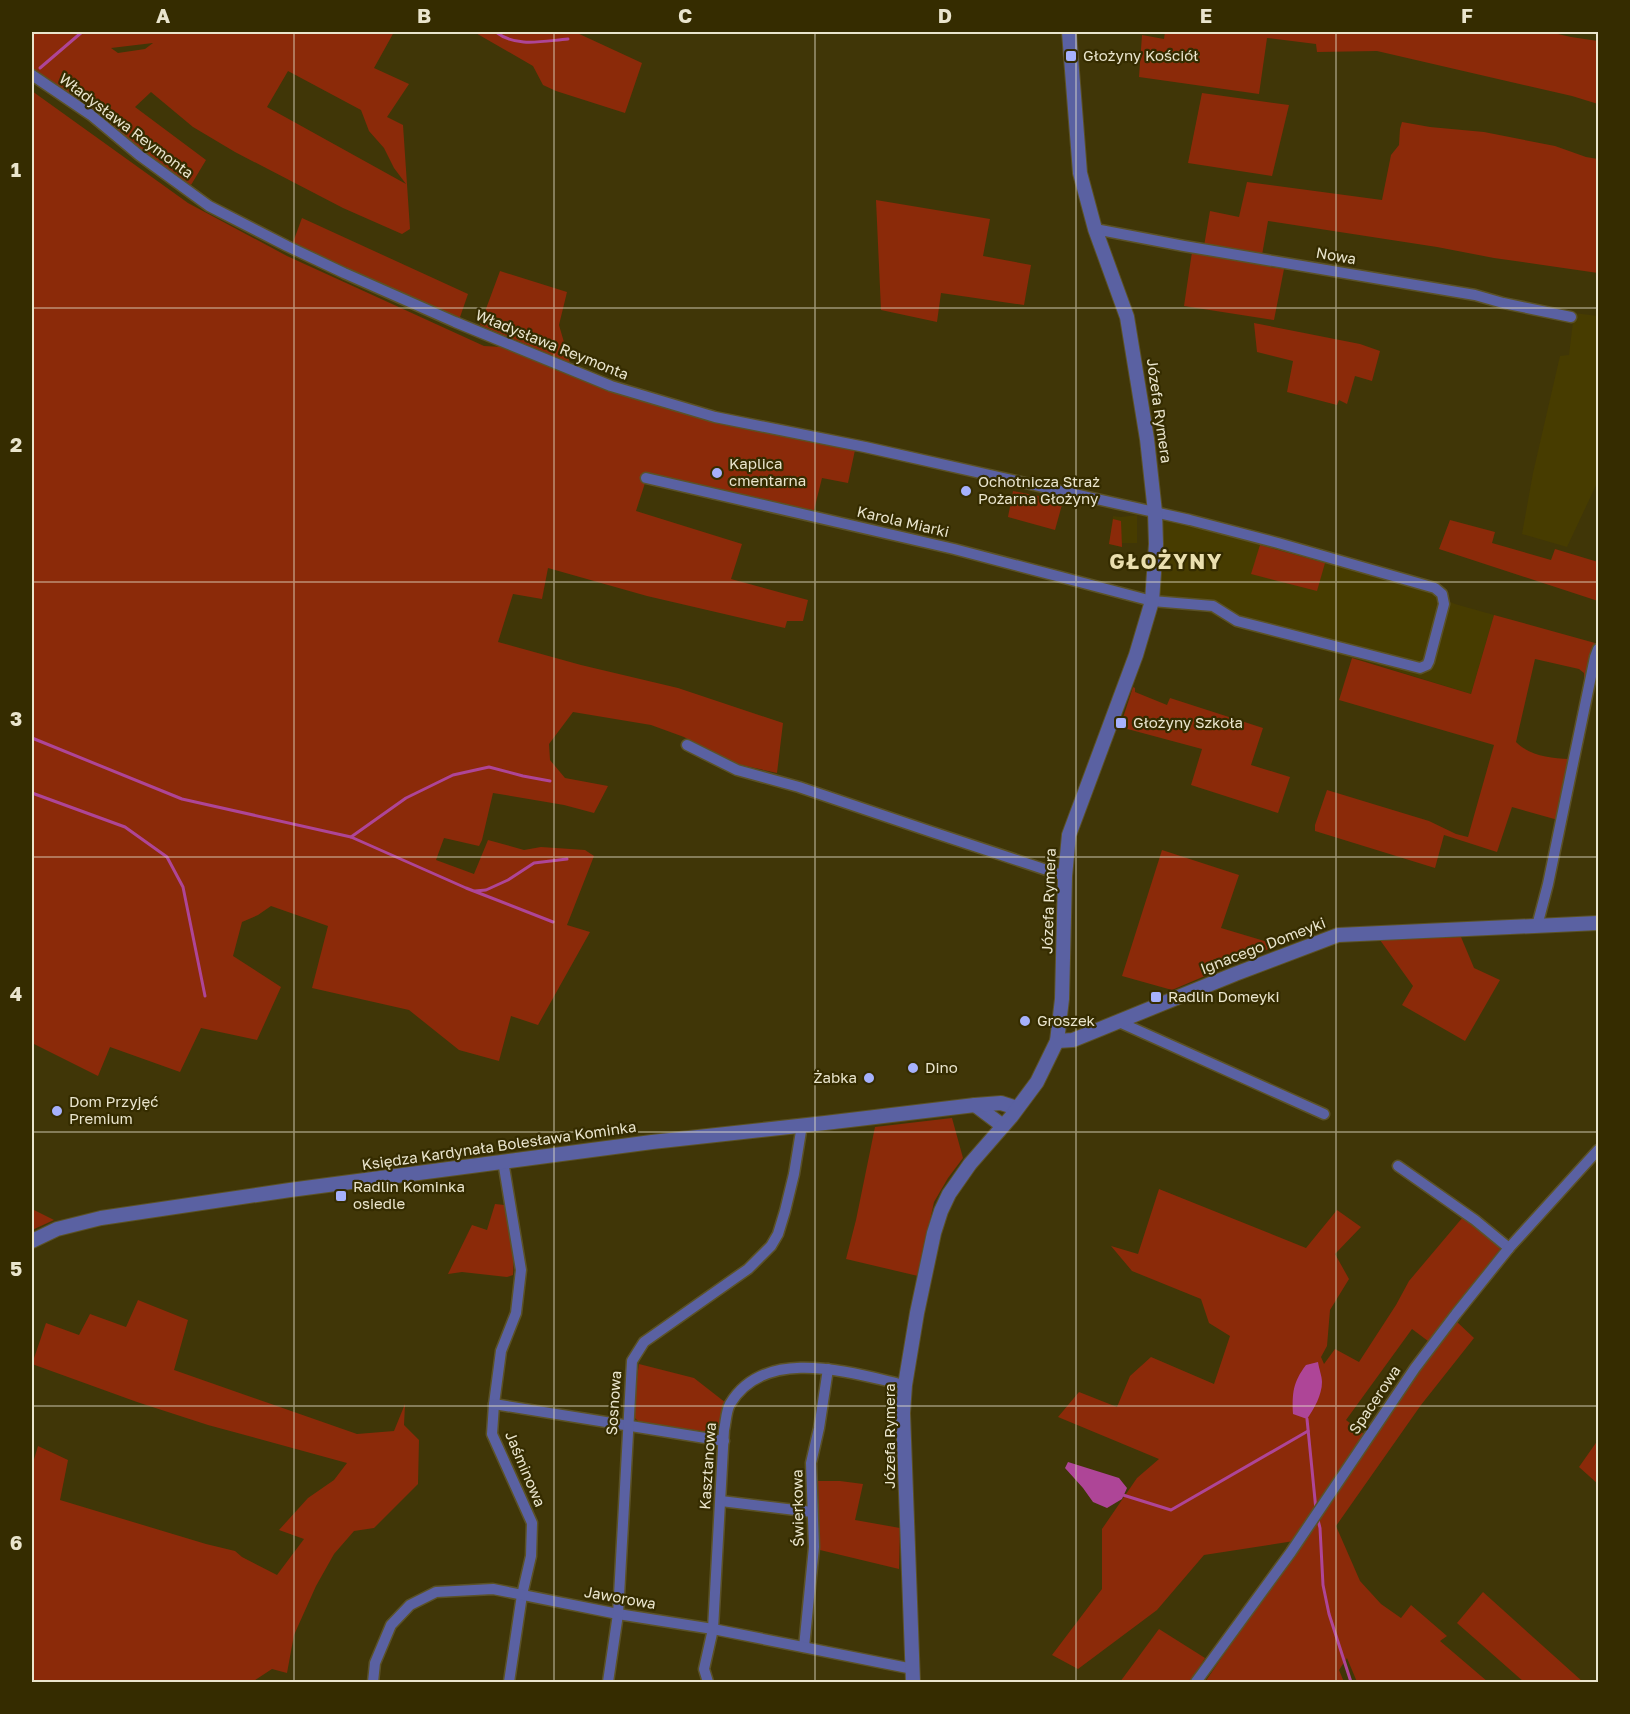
<svg xmlns="http://www.w3.org/2000/svg" width="1630" height="1714" font-family="'Golos Text',sans-serif">
  <rect width="100%" height="100%" fill="#403607"/>
  <g fill="#473c00">
    <path d="M1574 313 1598 316V481L1567 547 1522 534 1533 473 1560 356 1569 355Z"/>
    <path d="M1137 515V543H1122V547L1109 544 1113 516 1121 517Z"/>
    <path d="M1163 518 1233 534 1415 586 1455 604 1494 615 1471 694 1378 665 1241 629 1205 611 1158 604 1162 563Z"/>
  </g>
  <g fill="#8b2a09" fill-rule="evenodd">
    <path d="M32 32H394L374 68 409 84 387 117 403 125 410 229 402 234 343 208 235 152 193 127 151 92 135 107 206 160 191 185 135 146 119 131 87 107 32 74V50L34 38 32 44ZM153 43 145 49 118 53 111 48ZM288 71 361 110 369 131 384 148 394 168 406 184 267 107Z"/>
    <path d="M474 32H575L642 63 625 113 556 91 543 85 533 66Z"/>
    <path d="M1165 32H1549L1571 37 1598 41V104L1572 96 1377 51 1317 52 1316 44 1267 38 1259 94 1139 77 1142 35 1164 39Z"/>
    <path d="M32 91 188 203 287 256 484 346 502 347 591 384 711 421 855 450 848 483 822 478 813 514 645 483 636 511 742 544 731 579 808 600 803 621H787L785 628 647 596 548 568 542 599 513 594 498 642 581 665 678 688 783 723 777 773 732 763 684 737 651 725 573 712 549 744 550 760 565 778 608 786 594 813 564 805 493 793 482 840 479 846 444 838 436 860 474 874 488 840 524 850 541 847 585 850 594 856 567 925 590 932 538 1025 511 1016 499 1061 459 1050 409 1010 312 988 328 926 271 906 258 915 242 922 233 956 281 987 257 1040 201 1028 180 1072 110 1047 98 1076 32 1043Z"/>
    <path d="M1202 93 1289 105 1272 176 1188 163Z"/>
    <path d="M1402 122 1430 127 1484 132 1555 146 1586 157 1598 159V273L1494 258 1437 247 1268 221 1262 255 1204 246 1210 211 1239 217 1247 182 1382 200 1391 155 1399 145 1400 129Z"/>
    <path d="M876 200 990 219 983 256 1031 265 1024 305 941 293 937 322 881 310Z"/>
    <path d="M302 218 468 294 459 320 292 245Z"/>
    <path d="M1192 252 1267 263 1270 267 1284 269 1274 320 1184 306Z"/>
    <path d="M500 271 567 292 559 325 570 363 480 325Z"/>
    <path d="M1254 323 1360 344 1380 351 1372 381 1355 376 1347 404 1339 400 1337 405 1287 392 1293 361 1257 352Z"/>
    <path d="M1013 491 1063 501 1055 530 1008 517Z"/>
    <path d="M1113 519 1121 521 1122 547 1109 544Z"/>
    <path d="M1450 520 1495 532 1492 543 1551 560 1555 549 1598 562V601L1439 549Z"/>
    <path d="M1260 545 1325 563 1317 591 1251 574Z"/>
    <path d="M1494 615 1595 643 1584 683V673L1579 669 1535 659 1516 742C1530 756 1550 758 1569 759L1558 820 1512 807 1497 852 1444 835 1435 868 1315 831V825L1327 790 1429 821 1456 834 1468 837 1494 745 1339 700 1352 658 1471 694Z"/>
    <path d="M1133 687 1135 688V692L1167 705 1170 698 1263 728 1251 765 1290 777 1278 813 1191 785 1202 749 1120 727Z"/>
    <path d="M1162 850 1239 875 1221 928 1278 945 1172 990 1122 976Z"/>
    <path d="M1461 937 1474 968 1500 980 1465 1041 1402 1005 1413 986 1380 940Z"/>
    <path d="M952 1118 963 1158 948 1178 934 1202 918 1276 846 1259 856 1220 875 1127Z"/>
    <path d="M1159 1189 1306 1248 1337 1210 1361 1227 1335 1254 1349 1279 1330 1310 1327 1346 1321 1357 1324 1364 1335 1349 1359 1362 1396 1305 1409 1281 1463 1217 1501 1248 1428 1341 1412 1329 1346 1420 1364 1434 1294 1541 1204 1555 1157 1610 1078 1669 1052 1655 1102 1589V1529L1137 1478 1159 1459 1058 1417 1079 1392 1117 1407 1130 1376 1151 1357 1214 1384 1230 1336 1209 1323 1201 1299 1132 1271 1111 1246 1138 1254Z"/>
    <path d="M495 1204 504 1205C510 1228 515 1252 513 1275L507 1277 462 1272 448 1274 472 1225 487 1230Z"/>
    <path d="M32 1209 54 1220 32 1230Z"/>
    <path d="M138 1300 188 1320 174 1370 357 1434 394 1431 405 1404 404 1425 419 1440 418 1484 374 1528 354 1531 334 1554 316 1586 294 1635 287 1673 272 1669 252 1682H32V1466L38 1446 68 1460 60 1500 206 1544 235 1551 242 1557 277 1575 304 1539 279 1530 308 1498 334 1480 347 1463 208 1425 137 1402 32 1364 46 1323 79 1335 90 1314 126 1327Z"/>
    <path d="M1456 1321 1474 1338 1421 1405 1336 1526 1360 1581 1381 1604 1401 1618 1411 1605 1447 1636 1440 1641 1488 1682H1357L1347 1658 1339 1670 1344 1682H1205L1425 1360Z"/>
    <path d="M639 1364 694 1378 726 1403C723 1416 723 1426 710 1432L640 1423 635 1418 633 1403Z"/>
    <path d="M1598 1440V1484L1579 1467Z"/>
    <path d="M818 1481H840L863 1484 855 1520 900 1528 899 1569 820 1550Z"/>
    <path d="M1483 1592 1583 1682H1524L1457 1623Z"/>
    <path d="M1159 1629 1205 1658 1190 1682H1120Z"/>
  </g>
  <g fill="#ae4597">
    <path d="M1318 1362C1319 1369 1322 1376 1322 1382 1322 1395 1314 1409 1307 1419L1293 1414C1292 1393 1293 1382 1306 1365Z"/>
    <path d="M1068 1462 1119 1478 1127 1488 1122 1499 1107 1508 1093 1502 1083 1488 1065 1468Z"/>
  </g>
  <g fill="none" stroke-linecap="round" stroke-linejoin="round">
    <g stroke="#ae4597" stroke-width="3">
      <path d="M496 32C516 48 543 41 568 39"/>
      <path d="M40 68 82 32"/>
      <path d="M32 738 182 799 351 837 466 888 553 922"/>
      <path d="M32 793 125 827 167 857 183 887 205 996"/>
      <path d="M351 837 406 798 453 775 489 767 523 776 550 781"/>
      <path d="M475 891 486 890 508 880 534 863 567 859"/>
      <path d="M1307 1419 1316 1510"/>
      <path d="M1123 1495 1171 1510 1308 1431"/>
      <path d="M1318 1520 1320 1528 1323 1585 1329 1614 1351 1682"/>
    </g>
    <g stroke="#5b5227" stroke-width="13">
      <g id="minor">
        <path d="M32 75 91 115 139 155 209 206 287 246 344 273 455 322 611 386 715 417 865 447 1190 520 1278 543 1435 588 1442 594 1444 604 1429 661 1427 665 1420 668 1237 621 1213 606 1152 601 954 549 646 478"/>
        <path d="M1095 229 1184 246 1475 295 1503 303 1571 317"/>
        <path d="M687 745 737 770 799 787 932 832 1065 876"/>
        <path d="M1537 926 1548 884 1595 657 1598 649"/>
        <path d="M1119 1022 1324 1114"/>
        <path d="M503 1161 521 1270 516 1313 501 1351 494 1404 492 1434 532 1523 531 1556 522 1595 509 1682"/>
        <path d="M1398 1166 1475 1220 1509 1248"/>
        <path d="M494 1404 724 1441"/>
        <path d="M721 1501 812 1512"/>
        <path d="M804 1647 814 1547 811 1463 819 1428 828 1369"/>
        <path d="M373 1682 375 1663 391 1625 410 1605 436 1592 493 1589 618 1614 713 1629 913 1669"/>
        <path d="M608 1682 618 1614 632 1361 644 1342 748 1269 771 1246 778 1234 785 1211 794 1174 802 1125"/>
        <path d="M708 1682 704 1669 713 1629 724 1430C726 1422 726 1411 730 1404 765 1345 851 1373 905 1385"/>
        <path d="M1196 1682 1291 1552 1415 1368 1456 1314 1509 1248 1598 1150"/>
      </g>
    </g>
    <g stroke="#5b5227" stroke-width="16">
      <g id="tertiary">
        <path d="M1057 1041 1073 1040 1235 974 1338 935 1598 923"/>
        <path d="M975 1105 1003 1126"/>
        <path d="M32 1241 57 1229 101 1218 290 1190 652 1142 825 1123 975 1105 1001 1103 1017 1108"/>
        <path d="M913 1682 903 1413 905 1385 917 1313 934 1233 941 1211 949 1194 970 1164 1011 1117 1037 1082 1057 1041 1062 999 1065 876 1069 835 1136 655 1152 601 1156 544 1155 512 1147 439 1127 317 1095 229 1080 173 1069 32"/>
      </g>
    </g>
    <use href="#minor" stroke="#5a61a2" stroke-width="10"/>
    <use href="#tertiary" stroke="#5a61a2" stroke-width="14"/>
  </g>
  <path fill="none" stroke="#eae5cd" stroke-width="1.5" stroke-opacity="0.55" d="M294 32V1682M554 32V1682M815 32V1682M1076 32V1682M1336 32V1682M32 308H1598M32 582H1598M32 857H1598M32 1132H1598M32 1406H1598"/>
  <g fill="#a6b1fc" stroke="#352c00" stroke-width="2">
    <rect x="1065" y="50" width="12" height="12" rx="3"/>
    <circle cx="717" cy="473" r="6"/>
    <circle cx="966" cy="491" r="6"/>
    <rect x="1115" y="717" width="12" height="12" rx="3"/>
    <rect x="1150" y="991" width="12" height="12" rx="3"/>
    <circle cx="1025" cy="1021" r="6"/>
    <circle cx="913" cy="1068" r="6"/>
    <circle cx="869" cy="1078" r="6"/>
    <circle cx="57" cy="1111" r="6"/>
    <rect x="335" y="1190" width="12" height="12" rx="3"/>
  </g>
  <g text-anchor="middle" stroke-width="4.5" stroke-linejoin="round" paint-order="stroke">
    <g font-size="15" fill="#eae5cd" stroke="#352c00" text-anchor="start">
      <text x="1083" y="61">Głożyny Kościół</text>
      <text x="729" y="469">Kaplica<tspan x="729" dy="17">cmentarna</tspan></text>
      <text x="978" y="487">Ochotnicza Straż<tspan x="978" dy="17">Pożarna Głożyny</tspan></text>
      <text x="1133" y="728">Głożyny Szkoła</text>
      <text x="1168" y="1002">Radlin Domeyki</text>
      <text x="1037" y="1026">Groszek</text>
      <text x="925" y="1073">Dino</text>
      <text x="857" y="1083" text-anchor="end">Żabka</text>
      <text x="69" y="1107">Dom Przyjęć<tspan x="69" dy="17">Premium</tspan></text>
      <text x="353" y="1192">Radlin Kominka<tspan x="353" dy="17">osiedle</tspan></text>
    </g>
    <g font-size="15" fill="#eae5cd" stroke="#352c00">
      <text transform="translate(126 126) rotate(37)" y="5">Władysława Reymonta</text>
      <text transform="translate(1336 256) rotate(10)" y="5">Nowa</text>
      <text transform="translate(552 345) rotate(22)" y="5">Władysława Reymonta</text>
      <text transform="translate(1159 411) rotate(82)" y="5">Józefa Rymera</text>
      <text transform="translate(903 522) rotate(13)" y="5">Karola Miarki</text>
      <text transform="translate(1049 901) rotate(-88)" y="5">Józefa Rymera</text>
      <text transform="translate(1263 946) rotate(-21)" y="5">Ignacego Domeyki</text>
      <text transform="translate(499 1146) rotate(-8)" y="5">Księdza Kardynała Bolesława Kominka</text>
      <text transform="translate(1375 1400) rotate(-56)" y="5">Spacerowa</text>
      <text transform="translate(614 1403) rotate(-86)" y="5">Sosnowa</text>
      <text transform="translate(890 1436) rotate(-90)" y="5">Józefa Rymera</text>
      <text transform="translate(708 1466) rotate(-86)" y="5">Kasztanowa</text>
      <text transform="translate(525 1469) rotate(67)" y="5">Jaśminowa</text>
      <text transform="translate(798 1508) rotate(-91)" y="5">Świerkowa</text>
      <text transform="translate(620 1598) rotate(10)" y="5">Jaworowa</text>
    </g>
    <g font-size="21" font-weight="bold" letter-spacing="1.5" fill="#eadfaf" stroke="#352c00">
      <text x="1166" y="569">GŁOŻYNY</text>
    </g>
  </g>
  <rect width="1630" height="1714" fill="none" stroke="#352c00" stroke-width="66"/>
  <rect x="33" y="33" width="1564" height="1648" fill="none" stroke="#eae5cd" stroke-width="2"/>
  <g font-size="20" text-anchor="middle" font-weight="bold" fill="#eae5cd">
    <text x="163" y="23">A</text>
    <text x="424" y="23">B</text>
    <text x="685" y="23">C</text>
    <text x="945" y="23">D</text>
    <text x="1206" y="23">E</text>
    <text x="1467" y="23">F</text>
    <text x="16" y="177">1</text>
    <text x="16" y="452">2</text>
    <text x="16" y="726">3</text>
    <text x="16" y="1001">4</text>
    <text x="16" y="1276">5</text>
    <text x="16" y="1550">6</text>
  </g>
</svg>
